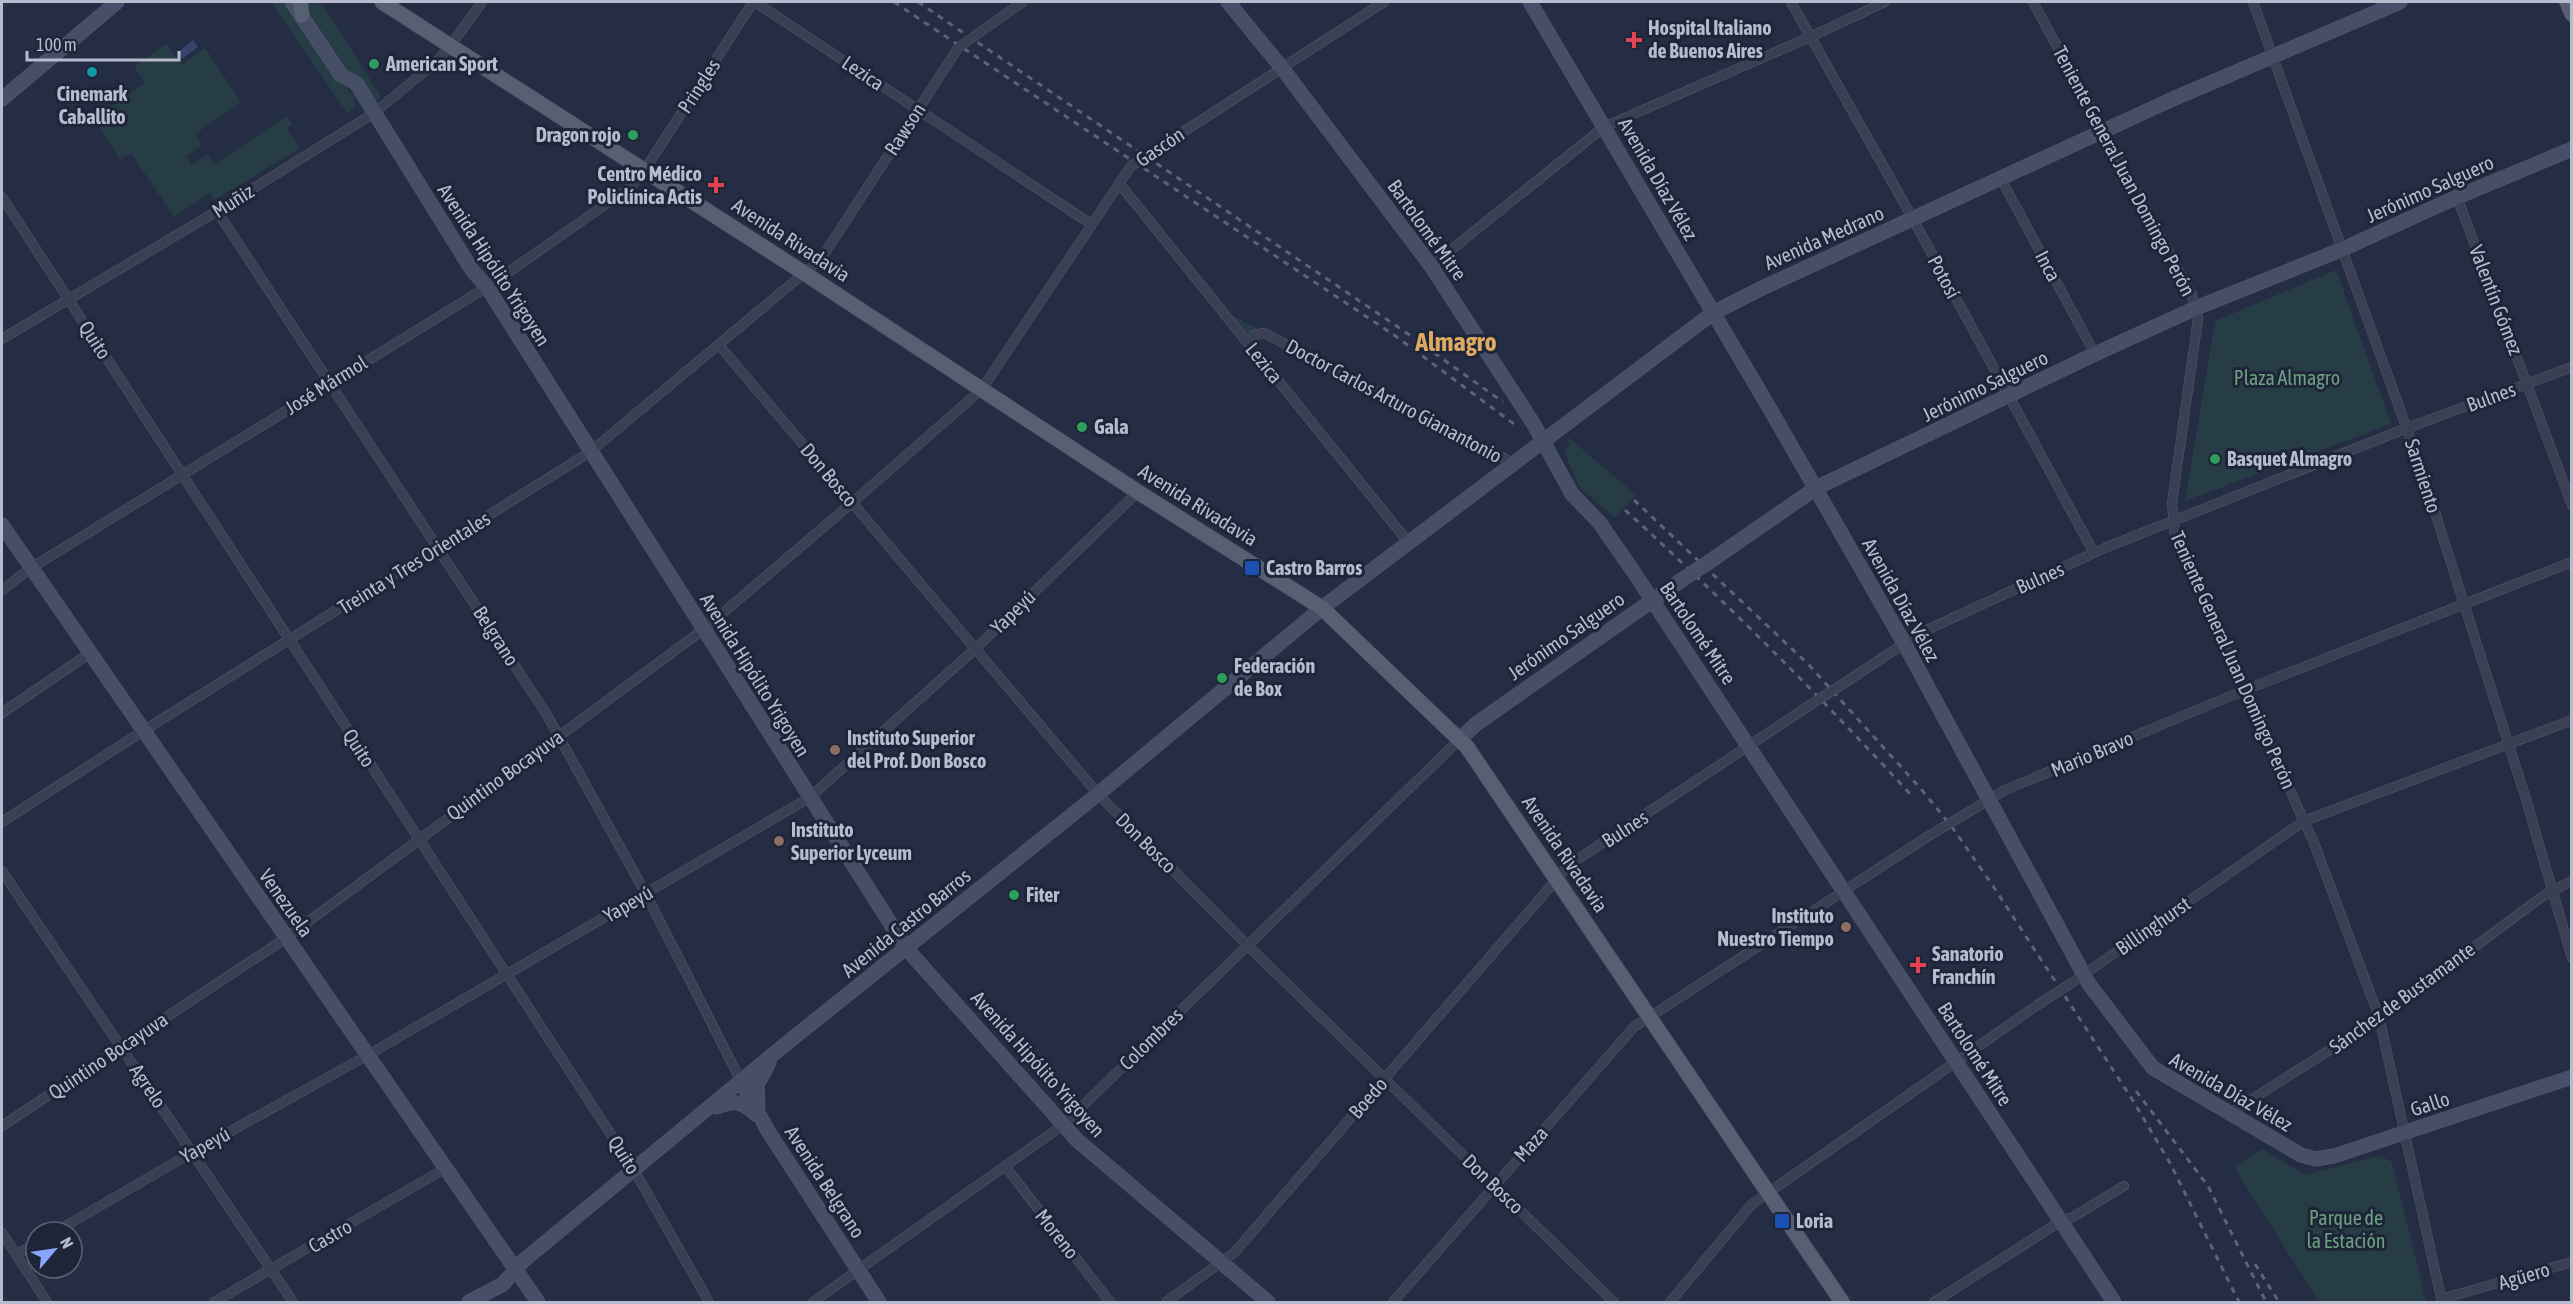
<svg xmlns="http://www.w3.org/2000/svg" width="2573" height="1304" font-family="'Asap Condensed',sans-serif">
  <rect width="100%" height="100%" fill="#242d44"/>
  <g fill="#263d45">
    <path d="M271 2H286L338 79 354 96 355 107 348 114Z"/>
    <path d="M308 2H321L382 98 373 102 346 70 307 11Z"/>
    <path d="M166 44 181 65 205 48 241 102 195 134 202 145 187 156 192 165 208 154 215 164 287 116 292 124 286 128 300 148 215 200 210 193 174 217 131 153 120 160 93 118 145 83 134 66Z"/>
    <path d="M2336 270 2391 424 2185 501 2215 321Z"/>
    <path d="M1229 314 1258 329 1250 333 1249 339Z"/>
    <path d="M1568 437 1636 495 1615 518 1578 486 1565 452 1569 444Z"/>
    <path d="M2262 1149 2305 1175 2373 1157 2381 1156 2392 1162 2426 1302H2319L2234 1167Z"/>
  </g>
  <path fill="#37456c" d="M193 40 198 47 182 59 177 53Z"/>
  <g fill="none" stroke-linecap="round" stroke-linejoin="round">
    <g stroke="#545b6d" stroke-width="10">
      <g id="street">
        <path d="M755 2 1091 224"/>
        <path d="M1791 2 1913 219 2094 553"/>
        <path d="M2033 2 2192 295 2198 319 2172 503 2175 537 2314 843 2379 1017 2442 1302"/>
        <path d="M2253 2 2420 465 2526 799 2572 958"/>
        <path d="M983 30 1023 2"/>
        <path d="M1160 147 1384 2"/>
        <path d="M2001 179 2095 354"/>
        <path d="M1119 183 1409 543"/>
        <path d="M2 197 634 1170 709 1302"/>
        <path d="M2457 197 2572 505"/>
        <path d="M217 211 547 715 646 894 741 1081"/>
        <path d="M1431 266 1604 127 1810 37 1885 2"/>
        <path d="M2 339 217 211 374 113 436 62 451 45 482 2"/>
        <path d="M719 345 1098 794 1247 945 1614 1302"/>
        <path d="M1250 346 1254 335 1264 333 1513 463"/>
        <path d="M2 590 31 568 487 287 632 186 644 171 753 2"/>
        <path d="M1846 682 1920 633 2107 547 2407 428 2572 367"/>
        <path d="M2 713 90 653"/>
        <path d="M1972 810 2005 790 2245 690 2572 562"/>
        <path d="M2 822 143 731 590 452 821 259 958 48"/>
        <path d="M2 871 293 1302"/>
        <path d="M2073 982 2304 821 2572 720"/>
        <path d="M2230 1113 2368 1026 2543 896 2572 881"/>
        <path d="M2 1126 286 938 704 629 853 502 982 389 1131 166"/>
        <path d="M1005 1166 1110 1302"/>
        <path d="M55 1232 193 1152 368 1055 809 798 975 649 1138 492"/>
        <path d="M2 1233 47 1302"/>
        <path d="M16 1255 36 1243"/>
        <path d="M2441 1299 2572 1262"/>
        <path d="M214 1302 446 1168"/>
        <path d="M813 1302 1063 1125 1460 739"/>
        <path d="M1166 1302 1235 1252 1569 865 1810 705"/>
        <path d="M1393 1302 1634 1027 1927 837"/>
        <path d="M1670 1302 1752 1204 2036 1006"/>
        <path d="M1934 1302 2061 1221 2073 1217 2124 1186"/>
      </g>
    </g>
    <g stroke="#545b6d" stroke-width="15">
      <g id="secondary">
        <path d="M292 2 341 75 356 83 472 270 487 287 906 948 1077 1140 1268 1302"/>
        <path d="M1228 2 1282 68 1431 266 1533 423 1572 494 1599 522 1635 574 2114 1302"/>
        <path d="M1530 2 1770 409 1904 643 2089 984 2153 1068 2301 1155 2316 1159 2334 1156 2572 1077"/>
        <path d="M2 99 117 2"/>
        <path d="M2 525 538 1302"/>
        <path d="M1709 562 1816 488 2095 354 2196 308 2343 249 2457 197 2572 149"/>
        <path d="M1460 739 1476 724 1683 579"/>
        <path d="M741 1081 768 1131 879 1302"/>
        <path d="M758 1106 757 1085 769 1063"/>
        <path d="M717 1107C733 1100 743 1101 755 1114"/>
        <path d="M469 1302 503 1284 523 1261 782 1047 1098 794 1322 608 1713 313 1762 288 2175 98 2400 2"/>
      </g>
    </g>
    <g stroke="#43495c" stroke-width="16">
      <g id="primary">
        <path d="M300 2 302 15"/>
        <path d="M382 2 804 273 1138 492 1322 608 1467 747 1842 1302"/>
        <path d="M2567 2 2572 14"/>
      </g>
    </g>
    <use href="#street" stroke="#394053" stroke-width="9"/>
    <use href="#secondary" stroke="#474e67" stroke-width="14"/>
    <use href="#primary" stroke="#575f73" stroke-width="15"/>
    <g stroke="#5b637a" stroke-width="3" stroke-dasharray="6 6" stroke-linecap="butt">
      <path d="M894 2 1394 335 1514 424"/>
      <path d="M918 2 1398 327 1503 402"/>
      <path d="M1634 500 1809 665 1921 789 1952 827 1993 886 2132 1099 2170 1163 2239 1302"/>
      <path d="M1625 510C1725 601 1820 696 1912 796"/>
      <path d="M2136 1091 2208 1186 2266 1302"/>
      <path d="M2255 1264 2279 1302"/>
    </g>
    <g stroke="#545b6d" stroke-width="10" stroke-linecap="butt">
      <g id="street-bridge">
        <path d="M958 48 983 30"/>
        <path d="M1131 166 1160 147"/>
        <path d="M1810 705 1846 682"/>
        <path d="M1927 837 1972 810"/>
        <path d="M2036 1006 2073 982"/>
      </g>
    </g>
    <g stroke="#545b6d" stroke-width="15" stroke-linecap="butt">
      <path id="secondary-bridge" d="M1683 579 1709 562"/>
    </g>
    <use href="#street-bridge" stroke="#394053" stroke-width="9"/>
    <use href="#secondary-bridge" stroke="#474e67" stroke-width="14"/>
  </g>
  <g fill="#e0444e" stroke="#1e2539" stroke-width="2">
    <path d="M1631 31h6v6h6v6h-6v6h-6v-6h-6v-6h6z"/>
    <path d="M713 176h6v6h6v6h-6v6h-6v-6h-6v-6h6z"/>
    <path d="M1915 956h6v6h6v6h-6v6h-6v-6h-6v-6h6z"/>
  </g>
  <g fill="#2e9e5b" stroke="#1e2539" stroke-width="2">
    <circle cx="374" cy="64" r="6"/>
    <circle cx="633" cy="135" r="6"/>
    <circle cx="1082" cy="427" r="6"/>
    <circle cx="2215" cy="459" r="6"/>
    <circle cx="1222" cy="678" r="6"/>
    <circle cx="1014" cy="895" r="6"/>
  </g>
  <circle fill="#0f9aa8" stroke="#1e2539" stroke-width="2" cx="92" cy="72" r="6"/>
  <g fill="#1a4fb4" stroke="#1e2539" stroke-width="2">
    <rect x="1244" y="560" width="16" height="16" rx="3"/>
    <rect x="1774" y="1213" width="16" height="16" rx="3"/>
  </g>
  <g fill="#8d6e63" stroke="#1e2539" stroke-width="2">
    <circle cx="835" cy="750" r="6"/>
    <circle cx="779" cy="841" r="6"/>
    <circle cx="1846" cy="927" r="6"/>
  </g>
  <g text-anchor="middle" stroke-width="6" stroke-linejoin="round" paint-order="stroke">
    <g font-size="20" font-weight="bold" fill="#b6bccd" stroke="#1e2539" text-anchor="start">
      <text x="1648" y="35">Hospital Italiano<tspan x="1648" dy="23">de Buenos Aires</tspan></text>
      <text x="386" y="71">American Sport</text>
      <text x="92" y="101" text-anchor="middle">Cinemark<tspan x="92" dy="23">Caballito</tspan></text>
      <text x="621" y="142" text-anchor="end">Dragon rojo</text>
      <text x="702" y="181" text-anchor="end">Centro Médico<tspan x="702" dy="23">Policlínica Actis</tspan></text>
      <text x="1094" y="434">Gala</text>
      <text x="2227" y="466">Basquet Almagro</text>
      <text x="1266" y="575">Castro Barros</text>
      <text x="1234" y="673">Federación<tspan x="1234" dy="23">de Box</tspan></text>
      <text x="847" y="745">Instituto Superior<tspan x="847" dy="23">del Prof. Don Bosco</tspan></text>
      <text x="791" y="837">Instituto<tspan x="791" dy="23">Superior Lyceum</tspan></text>
      <text x="1026" y="902">Fiter</text>
      <text x="1834" y="923" text-anchor="end">Instituto<tspan x="1834" dy="23">Nuestro Tiempo</tspan></text>
      <text x="1932" y="961">Sanatorio<tspan x="1932" dy="23">Franchín</tspan></text>
      <text x="1796" y="1228">Loria</text>
    </g>
    <g font-size="20" fill="#b6bccd" stroke="#1e2539">
      <text transform="translate(863 73) rotate(34)" y="7">Lezica</text>
      <text transform="translate(699 86) rotate(-57)" y="7">Pringles</text>
      <text transform="translate(905 129) rotate(-57)" y="7">Rawson</text>
      <text transform="translate(1160 147) rotate(-34)" y="7">Gascón</text>
      <text transform="translate(2124 171) rotate(62)" y="7">Teniente General Juan Domingo Perón</text>
      <text transform="translate(1658 179) rotate(60)" y="7">Avenida Díaz Vélez</text>
      <text transform="translate(2430 189) rotate(-24)" y="7">Jerónimo Salguero</text>
      <text transform="translate(233 201) rotate(-32)" y="7">Muñiz</text>
      <text transform="translate(1427 230) rotate(54)" y="7">Bartolomé Mitre</text>
      <text transform="translate(1824 238) rotate(-24)" y="7">Avenida Medrano</text>
      <text transform="translate(791 240) rotate(33)" y="7">Avenida Rivadavia</text>
      <text transform="translate(494 265) rotate(57)" y="7">Avenida Hipólito Yrigoyen</text>
      <text transform="translate(2048 266) rotate(62)" y="7">Inca</text>
      <text transform="translate(1944 277) rotate(62)" y="7">Potosí</text>
      <text transform="translate(2496 300) rotate(69)" y="7">Valentín Gómez</text>
      <text transform="translate(95 340) rotate(57)" y="7">Quito</text>
      <text transform="translate(1264 363) rotate(51)" y="7">Lezica</text>
      <text transform="translate(326 385) rotate(-32)" y="7">José Mármol</text>
      <text transform="translate(1985 386) rotate(-26)" y="7">Jerónimo Salguero</text>
      <text transform="translate(2491 397) rotate(-20)" y="7">Bulnes</text>
      <text transform="translate(1394 401) rotate(28)" y="7">Doctor Carlos Arturo Gianantonio</text>
      <text transform="translate(829 475) rotate(50)" y="7">Don Bosco</text>
      <text transform="translate(2423 476) rotate(72)" y="7">Sarmiento</text>
      <text transform="translate(1198 505) rotate(32)" y="7">Avenida Rivadavia</text>
      <text transform="translate(414 563) rotate(-32)" y="7">Treinta y Tres Orientales</text>
      <text transform="translate(2040 578) rotate(-24)" y="7">Bulnes</text>
      <text transform="translate(1901 600) rotate(61)" y="7">Avenida Díaz Vélez</text>
      <text transform="translate(1013 612) rotate(-44)" y="7">Yapeyú</text>
      <text transform="translate(1698 633) rotate(56)" y="7">Bartolomé Mitre</text>
      <text transform="translate(496 636) rotate(57)" y="7">Belgrano</text>
      <text transform="translate(1566 636) rotate(-35)" y="7">Jerónimo Salguero</text>
      <text transform="translate(2233 660) rotate(66)" y="7">Teniente General Juan Domingo Perón</text>
      <text transform="translate(755 675) rotate(58)" y="7">Avenida Hipólito Yrigoyen</text>
      <text transform="translate(359 748) rotate(57)" y="7">Quito</text>
      <text transform="translate(2092 754) rotate(-23)" y="7">Mario Bravo</text>
      <text transform="translate(505 775) rotate(-36)" y="7">Quintino Bocayuva</text>
      <text transform="translate(1625 829) rotate(-33)" y="7">Bulnes</text>
      <text transform="translate(1146 843) rotate(45)" y="7">Don Bosco</text>
      <text transform="translate(1565 854) rotate(56)" y="7">Avenida Rivadavia</text>
      <text transform="translate(286 903) rotate(55)" y="7">Venezuela</text>
      <text transform="translate(628 904) rotate(-30)" y="7">Yapeyú</text>
      <text transform="translate(906 923) rotate(-39)" y="7">Avenida Castro Barros</text>
      <text transform="translate(2153 926) rotate(-35)" y="7">Billinghurst</text>
      <text transform="translate(2402 998) rotate(-36)" y="7">Sánchez de Bustamante</text>
      <text transform="translate(1151 1039) rotate(-44)" y="7">Colombres</text>
      <text transform="translate(1975 1054) rotate(57)" y="7">Bartolomé Mitre</text>
      <text transform="translate(108 1056) rotate(-34)" y="7">Quintino Bocayuva</text>
      <text transform="translate(1038 1064) rotate(48)" y="7">Avenida Hipólito Yrigoyen</text>
      <text transform="translate(148 1086) rotate(56)" y="7">Agrelo</text>
      <text transform="translate(2231 1092) rotate(30)" y="7">Avenida Díaz Vélez</text>
      <text transform="translate(1368 1098) rotate(-49)" y="7">Boedo</text>
      <text transform="translate(2430 1104) rotate(-18)" y="7">Gallo</text>
      <text transform="translate(1531 1144) rotate(-48)" y="7">Maza</text>
      <text transform="translate(205 1145) rotate(-29)" y="7">Yapeyú</text>
      <text transform="translate(624 1155) rotate(58)" y="7">Quito</text>
      <text transform="translate(825 1182) rotate(57)" y="7">Avenida Belgrano</text>
      <text transform="translate(1493 1184) rotate(44)" y="7">Don Bosco</text>
      <text transform="translate(1057 1234) rotate(52)" y="7">Moreno</text>
      <text transform="translate(330 1236) rotate(-30)" y="7">Castro</text>
      <text transform="translate(2524 1276) rotate(-16)" y="7">Agüero</text>
    </g>
    <g font-size="20" fill="#6ba07f" stroke="#1e2539">
      <text x="2287" y="385">Plaza Almagro</text>
      <text x="2346" y="1225">Parque de<tspan x="2346" dy="23">la Estación</tspan></text>
    </g>
    <g font-size="26" font-weight="bold" fill="#dea960" stroke="#1e2539">
      <text x="1456" y="351">Almagro</text>
    </g>
  </g>
  <rect width="2573" height="1304" fill="none" stroke="#b6bccd" stroke-width="6"/>
  <g transform="translate(54 1250) rotate(61)"><circle r="28" fill="#1e2539" stroke="#5b6174" stroke-width="1.5"/>
  <path d="M0-4.5L10 22L0 15L-10 22Z" fill="#89a6ff"/>
  <text y="-9" font-size="16" font-weight="bold" text-anchor="middle" fill="#b6bccd">N</text>
  </g>
  <path d="M27 51v9h152v-9" fill="none" stroke="#b6bccd" stroke-width="3"/>
  <text x="36" y="51" font-size="18" fill="#b6bccd" stroke="#1e2539" stroke-width="4.5" paint-order="stroke">100 m</text>
</svg>
